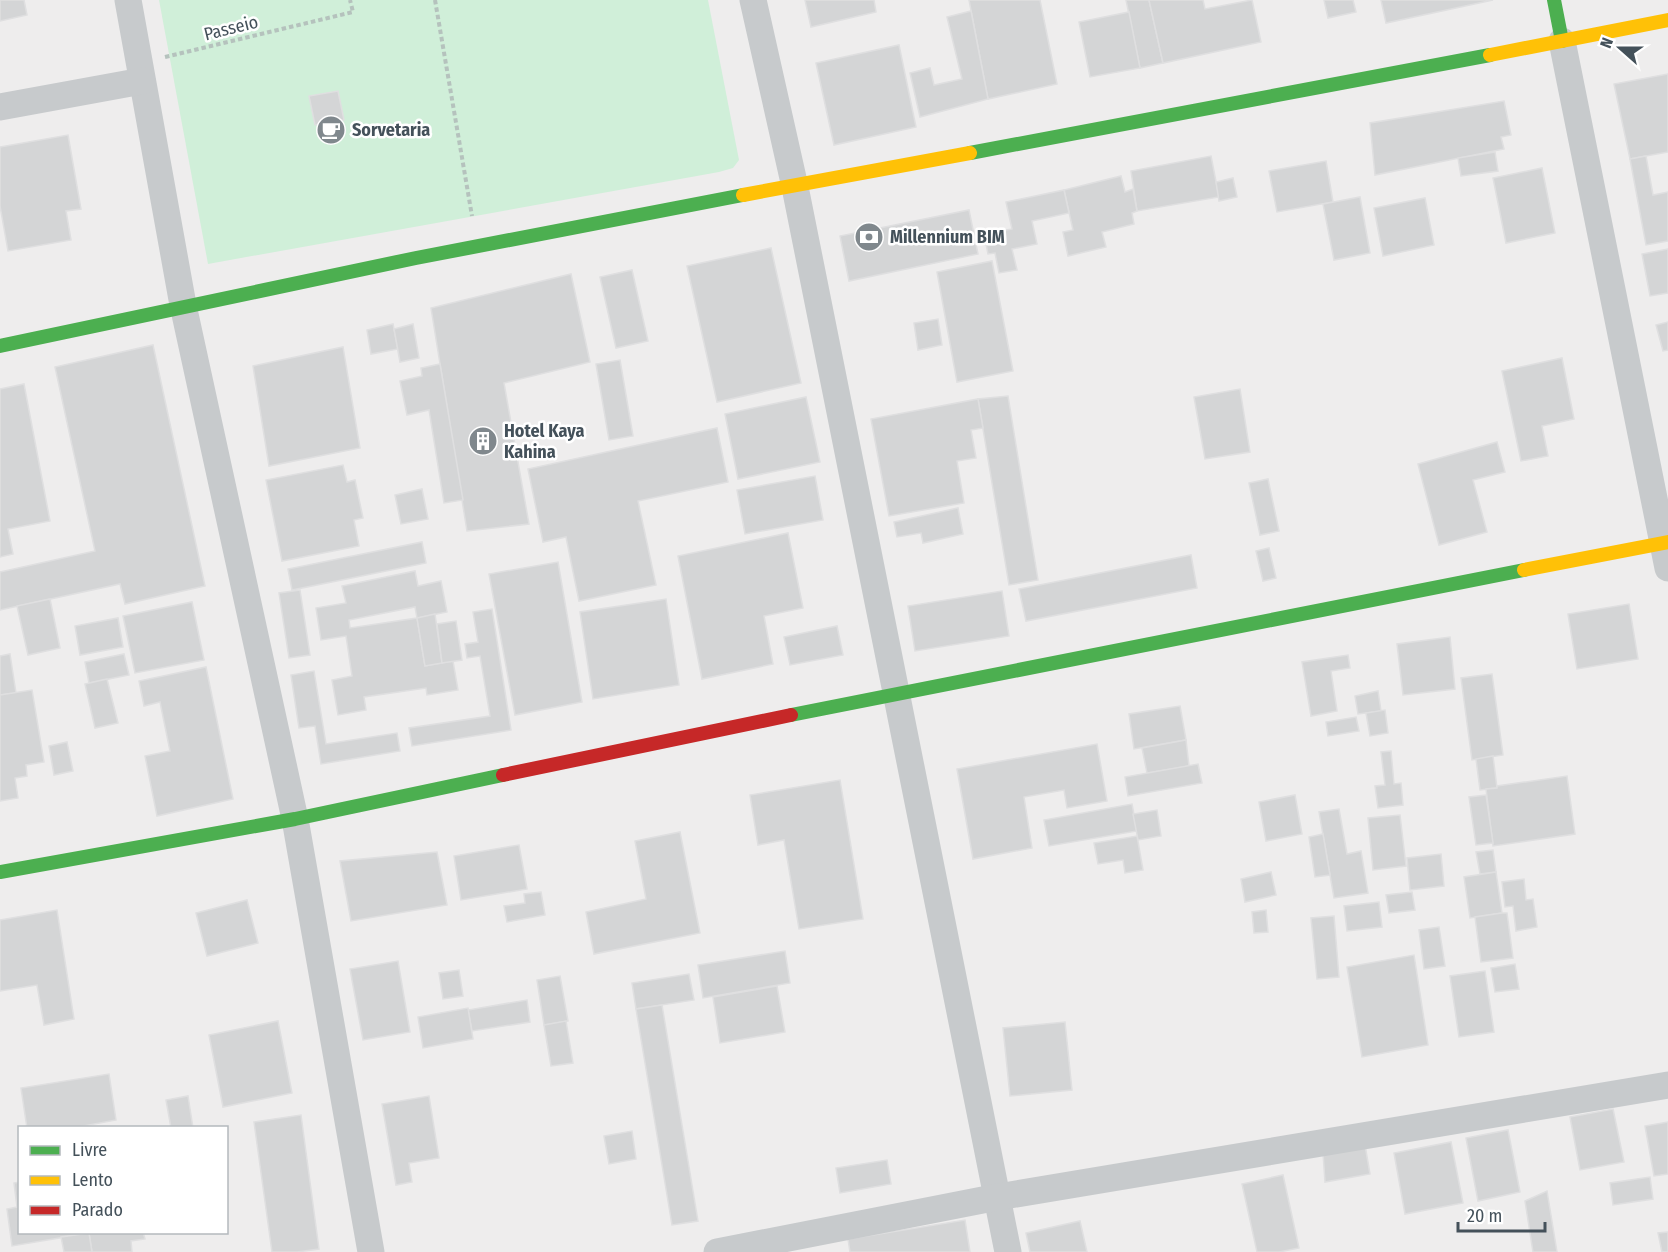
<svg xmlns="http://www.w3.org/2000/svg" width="1668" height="1252" font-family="'Fira Sans Condensed',sans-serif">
  <rect width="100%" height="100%" fill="#eeeded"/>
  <path fill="#d0efd9" d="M159 0H708L739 160 733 168 719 172 208 264Z"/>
  <g fill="#d4d5d6" stroke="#dfdfe0" stroke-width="1.5" fill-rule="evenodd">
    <path d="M0 0H24L27 15 0 21Z"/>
    <path d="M805 0H874L876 12 811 27Z"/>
    <path d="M969 0H1040L1057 84 988 99Z"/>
    <path d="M1126 0H1149L1163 63 1140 68Z"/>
    <path d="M1149 0H1203L1205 9 1252 0 1261 42 1163 63Z"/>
    <path d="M1324 0H1353L1356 12 1328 18Z"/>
    <path d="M1381 0H1493L1386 23Z"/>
    <path d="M971 11 988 99 920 117 910 73 930 68 934 85 962 79 947 17Z"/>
    <path d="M1129 12 1140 68 1090 77 1079 22Z"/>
    <path d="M899 45 916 127 834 145 816 63Z"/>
    <path d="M1668 74V152L1630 159 1614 84Z"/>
    <path d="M338 91 344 120 315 125 309 96Z"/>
    <path d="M1504 101 1511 135 1501 137 1504 149 1375 175 1370 123Z"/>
    <path d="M68 135 81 209 66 211 71 240 8 251 0 206V147Z"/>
    <path d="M1495 152 1498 171 1461 176 1458 158Z"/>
    <path d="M1211 156 1219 197 1137 211 1131 171Z"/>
    <path d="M1646 156 1653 195 1668 192V241L1646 245 1630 159Z"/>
    <path d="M1326 161 1333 202 1277 212 1269 171Z"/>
    <path d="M1542 168 1555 233 1506 243 1493 178Z"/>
    <path d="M1121 176 1125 192 1133 189 1137 211 1132 213 1134 224 1102 232 1106 247 1068 256 1063 232 1073 230 1064 190Z"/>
    <path d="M1233 178 1237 197 1219 201 1216 182Z"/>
    <path d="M1064 190 1069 213 1032 221 1037 244 1012 249 1017 270 999 273 995 253 988 254 984 234 1012 229 1006 202Z"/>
    <path d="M1360 197 1370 253 1334 260 1323 204Z"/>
    <path d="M1425 198 1434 245 1383 256 1374 208Z"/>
    <path d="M969 210 978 254 849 281 840 236Z"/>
    <path d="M771 248 801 383 717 402 687 266Z"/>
    <path d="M1668 249V293L1650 296 1642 254Z"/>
    <path d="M992 261 1013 371 957 382 937 272Z"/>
    <path d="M632 270 648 341 616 348 600 277Z"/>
    <path d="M571 274 590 362 504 383 529 524 467 531 431 308Z"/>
    <path d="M938 319 942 345 918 350 914 323Z"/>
    <path d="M1668 322V350L1663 351 1656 325Z"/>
    <path d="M393 324 398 349 371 354 367 330Z"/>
    <path d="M413 324 419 358 400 362 394 329Z"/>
    <path d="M153 345 205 586 125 604 120 584 0 610V572L95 551 55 367Z"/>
    <path d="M343 347 360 448 269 466 253 366Z"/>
    <path d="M1562 358 1574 419 1542 426 1548 456 1521 461 1502 371Z"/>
    <path d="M620 360 633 436 609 440 596 364Z"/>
    <path d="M440 364 463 500 444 503 429 410 407 415 400 381 422 376 421 368Z"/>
    <path d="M24 384 50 521 8 529 13 554 0 557V389Z"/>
    <path d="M1240 389 1250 452 1205 459 1194 397Z"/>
    <path d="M1008 396 1038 580 1009 585 978 399Z"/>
    <path d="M806 397 820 462 738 479 725 414Z"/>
    <path d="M978 399 983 428 971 430 976 458 957 461 964 503 889 516 871 419Z"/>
    <path d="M717 428 728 482 638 501 656 585 579 601 566 537 543 542 528 469Z"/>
    <path d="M1497 442 1505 472 1473 480 1487 532 1439 545 1418 464Z"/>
    <path d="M343 465 347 482 355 480 363 518 354 520 359 546 282 561 266 480Z"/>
    <path d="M815 476 823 520 745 534 737 490Z"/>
    <path d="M1268 479 1279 531 1260 535 1249 483Z"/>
    <path d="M422 489 428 519 401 524 395 495Z"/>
    <path d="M958 508 963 534 923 543 921 533 897 537 894 522Z"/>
    <path d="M788 533 803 608 764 616 773 664 702 679 678 556Z"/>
    <path d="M422 542 426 563 292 590 288 569Z"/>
    <path d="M1269 548 1276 578 1263 581 1256 551Z"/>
    <path d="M1191 555 1197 588 1026 621 1019 589Z"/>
    <path d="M558 562 582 702 515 715 489 574Z"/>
    <path d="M415 571 418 586 441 581 447 612 417 618 425 666 453 661 458 690 427 695 426 688 364 697 366 710 338 715 332 680 352 676 346 636 321 640 316 608 346 603 342 586ZM415 607 417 618 350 628 349 620Z"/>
    <path d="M300 590 310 655 289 658 279 593Z"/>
    <path d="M1002 591 1009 636 915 651 908 606Z"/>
    <path d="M50 599 60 648 28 655 17 606Z"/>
    <path d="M666 599 679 685 593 699 580 612Z"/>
    <path d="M192 602 204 660 135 673 123 616Z"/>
    <path d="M1629 604 1638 659 1577 669 1568 614Z"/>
    <path d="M492 609 511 730 412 746 409 728 490 716 480 656 467 658 465 644 478 642 473 612Z"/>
    <path d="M435 614 442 663 425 666 417 618Z"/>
    <path d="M118 618 123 647 80 655 75 626Z"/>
    <path d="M456 621 462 660 442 663 437 624Z"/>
    <path d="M837 626 843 655 790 665 784 637Z"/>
    <path d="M1450 637 1455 689 1403 695 1397 644Z"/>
    <path d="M10 654 16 693 0 695V656Z"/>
    <path d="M124 654 129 675 89 683 85 662Z"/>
    <path d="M1348 655 1350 668 1331 671 1337 711 1311 716 1302 662Z"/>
    <path d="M206 667 233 799 157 816 145 756 170 751 160 702 144 706 139 681Z"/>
    <path d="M314 671 326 744 397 733 400 751 321 764 315 726 299 728 291 675Z"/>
    <path d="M1492 674 1503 755 1472 760 1461 678Z"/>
    <path d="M107 679 118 723 95 728 85 684Z"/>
    <path d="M32 690 44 762 26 765 27 776 15 778 18 798 0 801V695Z"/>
    <path d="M1378 691 1381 711 1358 714 1355 696Z"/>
    <path d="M1180 706 1186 740 1134 749 1129 714Z"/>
    <path d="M1385 710 1388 733 1370 736 1366 713Z"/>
    <path d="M1356 717 1359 731 1328 736 1326 722Z"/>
    <path d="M1186 740 1189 766 1147 773 1142 748Z"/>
    <path d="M67 742 73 771 54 775 49 746Z"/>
    <path d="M1097 744 1107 801 1067 808 1064 790 1024 797 1032 848 973 859 957 769Z"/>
    <path d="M1391 751 1394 784 1401 783 1403 805 1378 808 1375 786 1385 785 1381 752Z"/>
    <path d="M1493 756 1497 788 1480 790 1476 759Z"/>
    <path d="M1198 764 1202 783 1128 796 1125 777Z"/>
    <path d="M1567 776 1575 834 1493 846 1486 789 1497 788V786Z"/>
    <path d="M840 780 863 919 799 929 784 840 758 845 750 795Z"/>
    <path d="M1295 795 1302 834 1266 841 1259 802Z"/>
    <path d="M1486 795 1493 843 1476 845 1469 797Z"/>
    <path d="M1132 804 1137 831 1049 846 1044 820Z"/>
    <path d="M1339 809 1347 854 1361 851 1368 893 1334 898 1319 812Z"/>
    <path d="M1157 810 1161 836 1138 840 1133 814Z"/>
    <path d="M1400 815 1406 866 1373 870 1368 818Z"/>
    <path d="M680 832 700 933 594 954 586 912 646 899 635 841Z"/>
    <path d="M1323 834 1330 875 1315 877 1309 837Z"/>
    <path d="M1137 836 1143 870 1125 873 1123 860 1098 864 1094 843Z"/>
    <path d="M519 845 527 889 461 900 454 856Z"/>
    <path d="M1493 850 1496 872 1480 874 1476 852Z"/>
    <path d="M437 852 447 905 351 921 340 861Z"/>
    <path d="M1441 854 1444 886 1410 890 1407 858Z"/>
    <path d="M1271 872 1276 895 1245 902 1241 879Z"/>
    <path d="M1496 872 1502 913 1470 918 1464 877Z"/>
    <path d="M1524 879 1526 900 1533 899 1537 927 1516 931 1513 906 1505 907 1502 882Z"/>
    <path d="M541 892 545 915 507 922 504 906 525 903 524 894Z"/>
    <path d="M1412 892 1415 910 1389 913 1386 895Z"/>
    <path d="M247 900 258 943 207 956 196 913Z"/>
    <path d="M1379 902 1382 927 1347 931 1344 906Z"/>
    <path d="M57 910 74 1019 44 1025 37 985 0 991V920Z"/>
    <path d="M1266 910 1268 932 1254 933 1252 912Z"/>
    <path d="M1502 913H1507L1513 958 1481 962 1475 917Z"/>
    <path d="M1334 916 1339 977 1317 979 1311 918Z"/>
    <path d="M1439 927 1445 966 1424 969 1419 930Z"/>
    <path d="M785 951 790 983 703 998 698 965Z"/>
    <path d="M1414 955 1428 1045 1362 1057 1347 967Z"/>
    <path d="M398 961 410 1032 363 1040 350 969Z"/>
    <path d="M1515 964 1519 989 1495 992 1491 968Z"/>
    <path d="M459 970 463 996 443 999 439 973Z"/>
    <path d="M1485 971 1494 1032 1459 1037 1450 976Z"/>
    <path d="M689 974 694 1000 636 1009 632 983Z"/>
    <path d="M560 976 568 1021 544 1025 537 980Z"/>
    <path d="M777 986 785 1032 720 1043 713 997Z"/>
    <path d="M527 1000 530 1022 472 1031 468 1010Z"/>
    <path d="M662 1005 698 1221 672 1225 636 1009Z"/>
    <path d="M468 1008 473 1039 423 1048 418 1017Z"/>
    <path d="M278 1021 292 1093 223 1107 209 1035Z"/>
    <path d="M566 1021 573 1063 551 1066 544 1025Z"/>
    <path d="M1065 1022 1072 1090 1010 1096 1003 1028Z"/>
    <path d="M109 1074 116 1120 73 1128H27L21 1088Z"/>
    <path d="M188 1096 193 1128H171L166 1100Z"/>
    <path d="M429 1096 439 1158 409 1163 412 1182 396 1185 382 1104Z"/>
    <path d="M1613 1109 1624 1162 1580 1170 1570 1117Z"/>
    <path d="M301 1115 319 1249 297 1252H272L254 1122Z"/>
    <path d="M1668 1122V1174L1654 1176 1645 1126Z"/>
    <path d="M1508 1130 1520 1192 1478 1201 1466 1138Z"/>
    <path d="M632 1131 636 1159 609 1164 604 1136Z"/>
    <path d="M1451 1142 1463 1203 1405 1214 1394 1153Z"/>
    <path d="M1365 1145 1370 1174 1325 1182 1323 1153Z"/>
    <path d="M887 1160 891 1184 840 1193 836 1168Z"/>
    <path d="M1283 1175 1299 1248 1279 1252H1257L1242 1184Z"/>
    <path d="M1650 1177 1653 1199 1613 1205 1610 1183Z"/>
    <path d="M20 1182V1207H17L14 1183Z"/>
    <path d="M1547 1191 1557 1252H1533L1525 1201Z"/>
    <path d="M17 1207H20V1232H83V1234L12 1246 7 1209Z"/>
    <path d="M965 1220 970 1252H850L848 1239Z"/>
    <path d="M1080 1221 1087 1252H1030L1026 1233Z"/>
    <path d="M143 1232 145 1239 131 1241 132 1252H92L89 1233Z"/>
    <path d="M1668 1232V1252H1662L1658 1233Z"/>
    <path d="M89 1233 92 1252H64L61 1237Z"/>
  </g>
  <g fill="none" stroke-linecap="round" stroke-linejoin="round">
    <g stroke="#b5c2bd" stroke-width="4" stroke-dasharray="4.5 3" stroke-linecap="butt">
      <path d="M435 0 472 216"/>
      <path d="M165 57 353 12 350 0"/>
    </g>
    <g stroke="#c7cacc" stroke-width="27">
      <path d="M128 0 183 305 295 819 371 1252"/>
      <path d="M753 0 795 187 1008 1252"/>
      <path d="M1562 41 1668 568"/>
      <path d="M0 107 142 81"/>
      <path d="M717 1252 998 1197 1668 1085"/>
    </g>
    <g stroke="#4caf50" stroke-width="14">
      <path d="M1554 0 1562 41"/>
      <path d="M970 153 1490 55"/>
      <path d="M0 346 416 258 743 195"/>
      <path d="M791 715 1524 570"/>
      <path d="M0 872 295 819 503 775"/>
    </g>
    <g stroke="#ffc107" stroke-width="14">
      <path d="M1490 55 1668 20"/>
      <path d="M743 195 970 153"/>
      <path d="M1524 570 1668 542"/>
    </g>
    <path stroke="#c62828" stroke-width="14" d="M503 775 791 715"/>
  </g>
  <defs>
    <g id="cafe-disc" transform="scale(1.5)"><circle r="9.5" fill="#80888d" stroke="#fff"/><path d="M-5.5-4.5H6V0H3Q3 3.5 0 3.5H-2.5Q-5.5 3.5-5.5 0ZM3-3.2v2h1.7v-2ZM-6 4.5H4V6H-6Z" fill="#fff"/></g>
    <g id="bank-disc" transform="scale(1.5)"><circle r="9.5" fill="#80888d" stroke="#fff"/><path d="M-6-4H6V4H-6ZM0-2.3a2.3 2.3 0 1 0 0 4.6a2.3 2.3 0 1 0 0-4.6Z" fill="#fff"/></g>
    <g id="building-disc" transform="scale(1.5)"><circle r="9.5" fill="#80888d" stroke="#fff"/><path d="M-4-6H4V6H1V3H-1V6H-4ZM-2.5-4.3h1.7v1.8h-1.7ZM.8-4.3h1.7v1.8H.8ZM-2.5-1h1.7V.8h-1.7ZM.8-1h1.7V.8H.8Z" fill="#fff"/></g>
  </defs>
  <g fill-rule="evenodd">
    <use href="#cafe-disc" x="331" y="130"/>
    <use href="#bank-disc" x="869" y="237"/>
    <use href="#building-disc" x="483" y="441"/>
  </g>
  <g text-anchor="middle" stroke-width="5" stroke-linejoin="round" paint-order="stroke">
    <g font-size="18" fill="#44515a" stroke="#fff">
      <text transform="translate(231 28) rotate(-14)" y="6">Passeio</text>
    </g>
    <g font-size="18" font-weight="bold" fill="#44515a" stroke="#fff" text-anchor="start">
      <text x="352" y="136">Sorvetaria</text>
      <text x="890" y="243">Millennium BIM</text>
      <text x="504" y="437">Hotel Kaya<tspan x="504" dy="21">Kahina</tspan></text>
    </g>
  </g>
  <rect x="18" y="1126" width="210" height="108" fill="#ffffff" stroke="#b4b9bd" stroke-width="1.5"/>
  <rect x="30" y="1146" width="30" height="9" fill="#4caf50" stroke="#b4b9bd" stroke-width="1.5"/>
  <text x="72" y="1156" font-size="18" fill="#44515a">Livre</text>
  <rect x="30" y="1176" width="30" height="9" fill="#ffc107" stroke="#b4b9bd" stroke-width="1.5"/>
  <text x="72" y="1186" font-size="18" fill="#44515a">Lento</text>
  <rect x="30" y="1206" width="30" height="9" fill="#c62828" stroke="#b4b9bd" stroke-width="1.5"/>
  <text x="72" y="1216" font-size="18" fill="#44515a">Parado</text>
  <g transform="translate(1620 48) rotate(291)" stroke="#ffffff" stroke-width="4.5" paint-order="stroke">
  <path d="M0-4.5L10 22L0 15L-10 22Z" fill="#44515a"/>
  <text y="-9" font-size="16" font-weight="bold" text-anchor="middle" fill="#44515a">N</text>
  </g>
  <path d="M1458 1222v9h87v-9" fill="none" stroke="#44515a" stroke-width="3"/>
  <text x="1467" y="1222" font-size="18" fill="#44515a" stroke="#ffffff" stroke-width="4.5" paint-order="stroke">20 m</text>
</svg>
